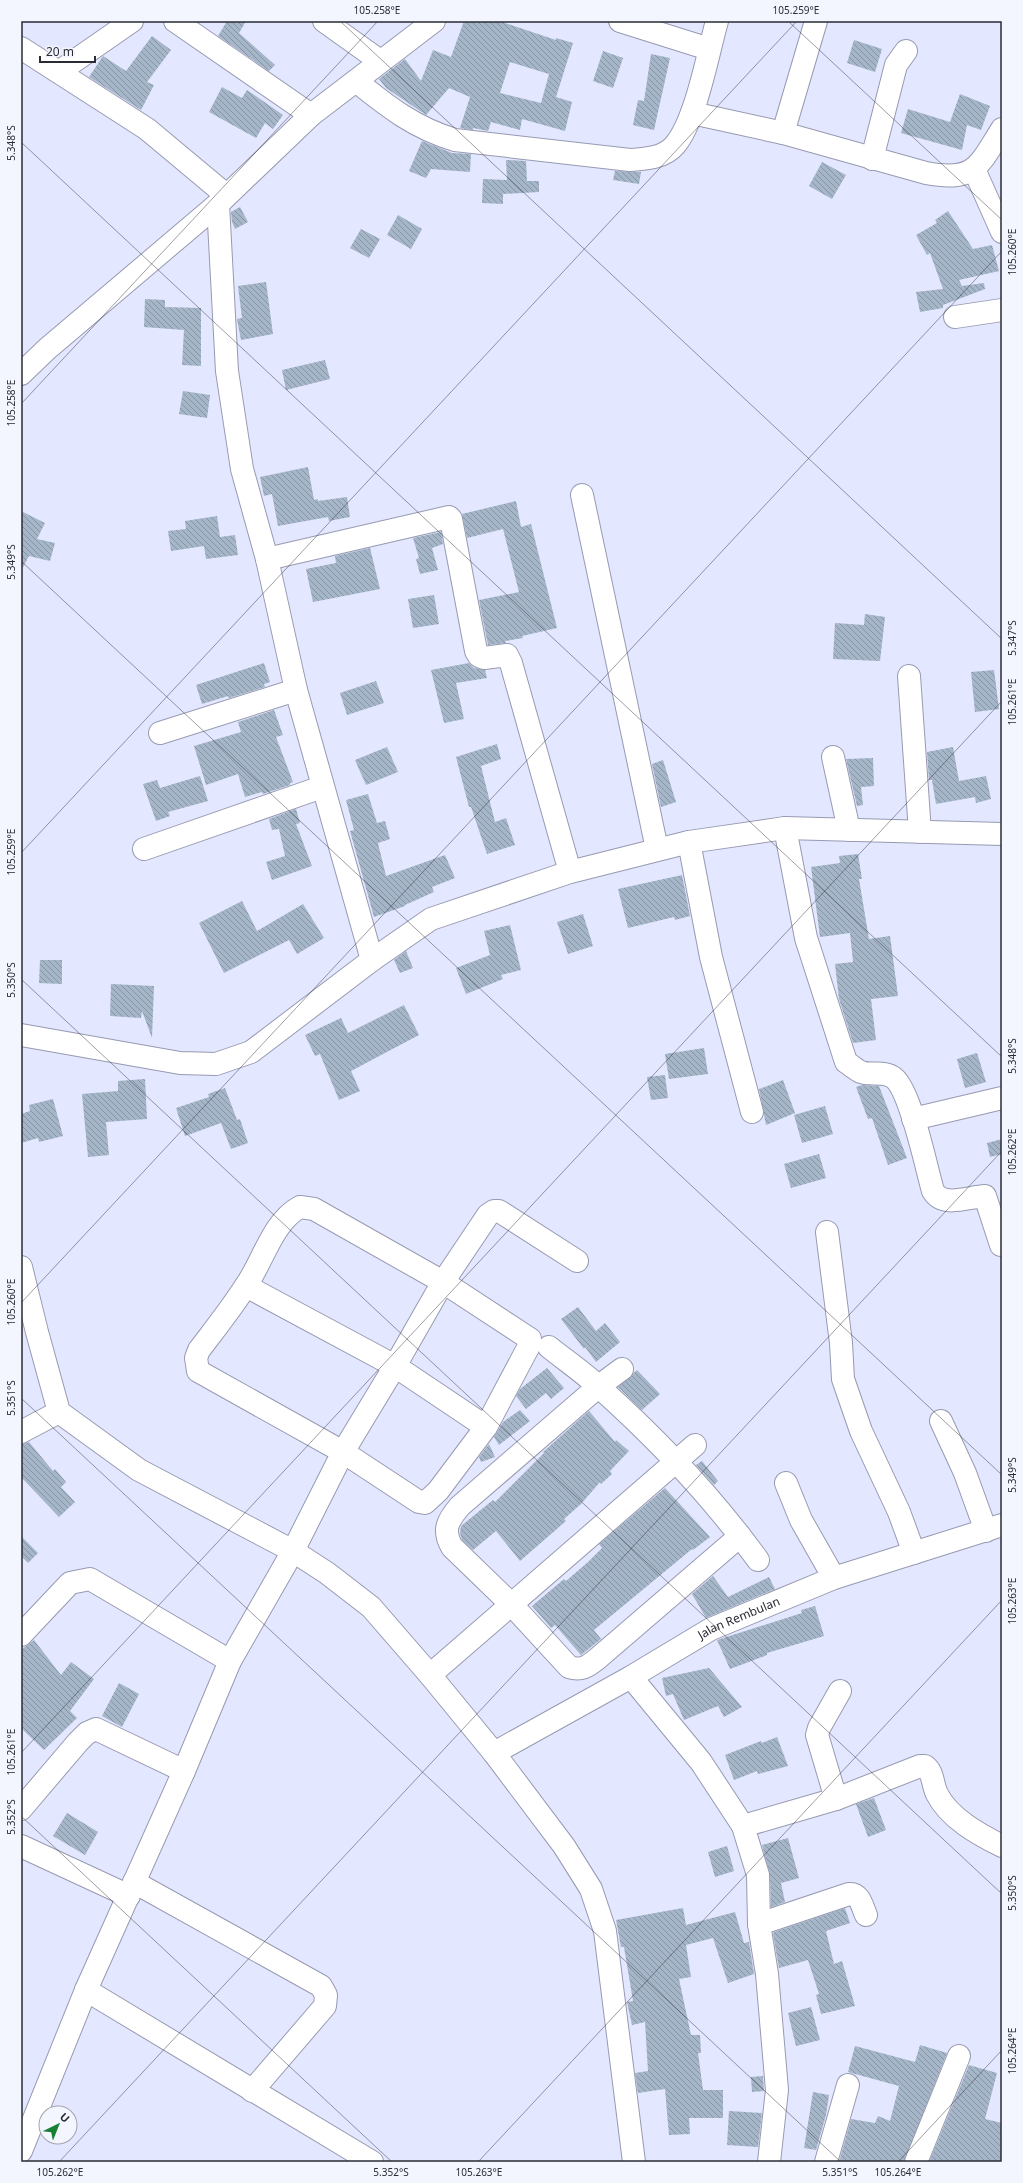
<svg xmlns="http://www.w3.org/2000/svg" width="1023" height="2183" font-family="'Noto Sans',sans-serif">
  <defs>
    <pattern id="building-back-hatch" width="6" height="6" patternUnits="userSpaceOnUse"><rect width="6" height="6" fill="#a5b6c9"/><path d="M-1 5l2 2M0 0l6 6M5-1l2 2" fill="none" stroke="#8794a4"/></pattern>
  </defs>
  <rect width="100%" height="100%" fill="#e3e7ff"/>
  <g fill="url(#building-back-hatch)" fill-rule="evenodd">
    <path d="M227 21H246L239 33 275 65 269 71 218 36Z"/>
    <path d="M464 21H499L556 40V38L573 43 556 97 572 102 565 131 522 119 520 130 491 122 488 131 473 128V130L460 128 470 97 449 88 426 115 386 88 379 79 405 59 421 81 433 50 451 57ZM510 62 549 74 541 103 500 93Z"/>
    <path d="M152 36 171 50 147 82 154 85 141 110 89 77 103 56 126 71Z"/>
    <path d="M854 40 882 49 875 72 847 63Z"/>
    <path d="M603 51 623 58 613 88 593 81Z"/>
    <path d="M651 54 670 58 654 130 633 125 638 100 644 101Z"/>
    <path d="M222 87 242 98 247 90 283 115 273 129 265 123 256 138 209 112Z"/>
    <path d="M960 94 990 106 981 130 967 125 962 150 901 133 908 109 950 122Z"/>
    <path d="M422 141 452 153 471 154 470 172 431 169 426 178 409 171Z"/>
    <path d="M506 160 526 161 527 181H539V192L503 194V204L482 203 483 179 507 180Z"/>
    <path d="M822 162 846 175 832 199 809 186Z"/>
    <path d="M615 171 641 172 639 184 613 180Z"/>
    <path d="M240 207 248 222 235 229 232 222 231 212Z"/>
    <path d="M948 211 973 249 992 245 999 271 959 280 962 286 984 283 985 289 943 305V308L920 312 916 292 943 289 930 253 927 255 916 235 937 223 935 220Z"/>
    <path d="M398 215 422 229 411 249 387 235Z"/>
    <path d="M361 229 380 239 369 258 350 248Z"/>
    <path d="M266 282 273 334 241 340 237 319 242 318 238 286Z"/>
    <path d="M145 299 165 300V307L201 308V366L182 365 184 330 144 327Z"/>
    <path d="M325 360 330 379 286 390 282 370Z"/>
    <path d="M183 391 210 395 207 418 179 414Z"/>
    <path d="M308 467 314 500 318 499V501L347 497 350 517 329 521 328 517 278 526 272 494 264 496 260 477Z"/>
    <path d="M516 501 521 527 531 524 557 628 522 636 523 638 505 641 506 643 488 645 479 600 519 592 503 529 467 538 462 514Z"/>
    <path d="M21 511 45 523 37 539 55 543 50 561 29 556 21 571Z"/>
    <path d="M217 516 220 537 235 535 238 555 206 559 204 546 171 551 168 531 186 529 185 521Z"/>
    <path d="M441 532 443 544 432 548 438 570 420 574 416 559 419 558 413 538Z"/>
    <path d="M370 548 380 589 313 602 306 569 336 563 335 556Z"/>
    <path d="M434 595 439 624 413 628 408 599Z"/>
    <path d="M865 614 885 617 880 661 833 659 835 623 864 625Z"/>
    <path d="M264 663 270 682 264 684 265 687 229 698 228 696 202 704 196 685Z"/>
    <path d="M469 663 474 668 485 670 487 678 456 683 464 719 444 723 431 670Z"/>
    <path d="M994 670 999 709 975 712 971 672Z"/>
    <path d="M376 681 384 703 347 715 340 693Z"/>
    <path d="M274 710 283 735 276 737 293 782 290 783V785L263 794 262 792 245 797 238 774 206 785 194 746 241 732 238 722Z"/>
    <path d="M497 744 501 759 481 766 495 822 506 818 515 845 487 854 471 807H469L456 757Z"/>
    <path d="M387 747 398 772 366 785 355 760Z"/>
    <path d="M953 747 959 781 986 776 991 799 976 803 975 797 936 804 932 780H929L927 752Z"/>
    <path d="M873 758 874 786 861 787 863 805 857 806 846 759Z"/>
    <path d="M663 760 676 802 661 807 652 764Z"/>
    <path d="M200 776 208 801 168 812 170 816 156 821 143 784 157 780 160 788Z"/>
    <path d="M368 794 377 823 385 821 390 839 378 843 386 876 445 855 455 878 432 887 434 892 405 905V906L374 917 350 831 354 830 346 800Z"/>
    <path d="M296 809 300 823 296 824 312 866 272 880 266 862 285 856 279 829 272 830 269 819Z"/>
    <path d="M858 854 862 879H859L869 939 890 936 898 996 871 999 876 1040 853 1043 839 999 835 964 853 962 850 933 820 937 811 867 840 863 839 856Z"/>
    <path d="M682 875 690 916 675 920 674 917 628 928 618 889Z"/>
    <path d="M242 901 257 931 303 904 324 938 297 954 289 940 224 973 199 923Z"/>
    <path d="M583 914 593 946 568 954 557 922Z"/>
    <path d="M510 925 521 970 501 975 503 979 466 994 456 968 490 955 484 931Z"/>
    <path d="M406 951 413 968 400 973 394 960Z"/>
    <path d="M40 960H62V984L39 983Z"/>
    <path d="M111 984 154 986 152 1038 142 1011 141 1018 110 1016Z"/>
    <path d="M404 1005 419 1035 351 1071 360 1091 339 1100 320 1054 315 1056 305 1035 341 1018 348 1033Z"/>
    <path d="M704 1048 708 1074 669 1079 665 1054Z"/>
    <path d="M977 1053 986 1082 965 1088 957 1059Z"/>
    <path d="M665 1075 668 1098 651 1100 647 1077Z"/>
    <path d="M145 1079 147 1119 106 1122 109 1155 88 1157 82 1094 118 1091V1081Z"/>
    <path d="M783 1080 795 1113 766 1125 759 1089Z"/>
    <path d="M862 1085 879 1086 907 1158 888 1165 872 1118 868 1119 856 1087Z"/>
    <path d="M225 1088 237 1120 240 1119 248 1143 231 1149 221 1123 185 1136 176 1108 209 1097 208 1094Z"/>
    <path d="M53 1099 63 1136 39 1142 38 1138 21 1143V1114L30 1111 29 1105Z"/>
    <path d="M825 1106 833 1134 802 1143 794 1115Z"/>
    <path d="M1002 1139V1154L990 1157 987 1143Z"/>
    <path d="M819 1154 826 1178 791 1188 784 1164Z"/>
    <path d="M578 1307 596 1331 605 1323 620 1342 596 1362 585 1347 584 1349 561 1319Z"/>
    <path d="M547 1368 564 1388 551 1399 546 1393 526 1409 516 1396 520 1389Z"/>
    <path d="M637 1370 660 1394 642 1410 618 1387Z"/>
    <path d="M520 1410 530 1421 499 1445 494 1437 503 1422Z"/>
    <path d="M589 1411 615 1442 616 1440 629 1451 610 1471 612 1474 601 1484 600 1482 581 1504 564 1519 566 1521 520 1561 496 1531 473 1550 462 1540 460 1533 461 1526 493 1500 495 1502 544 1453 543 1452Z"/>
    <path d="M29 1442 53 1471 55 1469 66 1482 61 1487 75 1502 59 1517 21 1477V1444Z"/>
    <path d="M489 1444 495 1457 481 1462 479 1457Z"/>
    <path d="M702 1461 718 1481 714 1485 696 1465Z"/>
    <path d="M665 1488 710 1537 693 1550 692 1549 594 1630 601 1639 581 1655 555 1625 551 1628 532 1606 564 1579 566 1581 588 1562 602 1548 599 1544Z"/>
    <path d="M21 1536 38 1553 28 1563 21 1556Z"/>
    <path d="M713 1576 728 1597 769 1577 775 1589 706 1618 692 1594Z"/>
    <path d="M815 1606 824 1636 767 1653V1655L730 1669 717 1640 802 1613 801 1610Z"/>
    <path d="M34 1640 61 1675 71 1662 94 1679 70 1711 77 1718 44 1750 21 1728V1650Z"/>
    <path d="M709 1668 742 1707 724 1717 718 1706 684 1720 673 1694 666 1696 662 1678Z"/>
    <path d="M119 1683 139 1694 122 1727 102 1716Z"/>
    <path d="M777 1737 788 1766 758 1774 757 1771 734 1780 725 1755 761 1741 762 1743Z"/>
    <path d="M874 1798 886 1830 868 1837 856 1804Z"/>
    <path d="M67 1813 98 1832 85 1855 53 1836Z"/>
    <path d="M788 1838 799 1878 781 1883 785 1902 771 1907 770 1875 762 1845Z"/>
    <path d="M727 1846 734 1871 715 1877 708 1852Z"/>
    <path d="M683 1908 686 1925 735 1912 744 1943 749 1942 754 1974 728 1983 713 1938 686 1945 691 1977 679 1979 691 2035H700L701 2053H698L703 2090H723V2118H689L690 2134 669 2135 665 2089 638 2093 635 2073 648 2071 645 2022 632 2025 627 2002 633 2001 624 1947H621L616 1920Z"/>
    <path d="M845 1908 850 1923 826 1931 834 1964 842 1961 855 2006 821 2014 816 1995 819 1994 808 1960 779 1968 773 1934 774 1932Z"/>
    <path d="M811 2007 820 2040 796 2046 788 2013Z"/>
    <path d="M920 2045 947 2053 904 2162H839L851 2119 875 2123 878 2116 890 2121 899 2086 848 2072 855 2046 915 2062Z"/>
    <path d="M969 2065 997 2073 985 2119 1002 2123V2162H929Z"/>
    <path d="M763 2076 764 2091 752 2092 751 2077Z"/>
    <path d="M813 2092 829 2095 826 2115 816 2150 804 2148Z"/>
    <path d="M729 2111 762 2113 758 2147 727 2145Z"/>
  </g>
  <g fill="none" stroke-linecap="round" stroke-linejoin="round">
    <g stroke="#979ab1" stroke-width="24">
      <g id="minor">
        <path d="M175 21 311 115"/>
        <path d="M324 21 380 61"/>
        <path d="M620 21 709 49"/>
        <path d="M21 48 147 129 226 195"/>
        <path d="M60 71 132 21"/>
        <path d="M356 81C388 107 415 128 455 140L630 160C646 159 664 158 675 145 696 120 708 53 717 21"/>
        <path d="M692 113 783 133 926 173C975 182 978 167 1002 129"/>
        <path d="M783 133 816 21"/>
        <path d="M872 159 896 65 906 51"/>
        <path d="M974 169 1002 232"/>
        <path d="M218 204 227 371 242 469 267 559 296 690 372 960"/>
        <path d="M955 317 1002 310"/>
        <path d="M21 374 47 349 218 204 311 115 434 21"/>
        <path d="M582 495 657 849"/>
        <path d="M267 559 449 517 451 519 476 651 479 656 484 658 507 655 511 663 570 872"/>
        <path d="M909 676 920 832"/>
        <path d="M160 733 296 690"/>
        <path d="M833 757 849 830"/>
        <path d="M785 828 806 938 846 1062C851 1065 856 1070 861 1072 872 1076 884 1070 894 1078 911 1092 926 1167 933 1191 943 1208 968 1197 985 1196L1001 1245"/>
        <path d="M689 842 711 957 752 1112"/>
        <path d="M144 849 322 787"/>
        <path d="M21 1035 180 1063 216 1064 251 1052 372 960 431 919 570 872 689 842 785 828 1002 834"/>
        <path d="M913 1119 1002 1098"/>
        <path d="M300 1207 314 1209 443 1282 530 1339V1344L486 1427 438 1491 425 1503 419 1502 343 1452 198 1371 196 1358 199 1350C215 1329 231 1309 245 1287 263 1262 272 1222 300 1207Z"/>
        <path d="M827 1232 841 1343 843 1379 861 1431 899 1512 914 1553"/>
        <path d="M21 1267 37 1332 59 1412 139 1470 293 1551 327 1573 371 1607 430 1675 494 1753 564 1846 591 1889 605 1931 634 2162"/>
        <path d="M246 1286 395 1366 486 1427"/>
        <path d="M549 1347C565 1360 584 1373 599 1387 656 1438 713 1498 758 1560"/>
        <path d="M622 1369 599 1386 460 1506C448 1520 442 1530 452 1547L512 1605 569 1667C581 1671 587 1667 597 1659L740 1536"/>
        <path d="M941 1421 965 1473 986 1531"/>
        <path d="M21 1432 59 1412"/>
        <path d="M786 1483 801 1520 834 1578"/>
        <path d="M21 1635 70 1583 90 1579 230 1661"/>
        <path d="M430 1675 695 1445"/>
        <path d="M631 1677 701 1762 743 1826 758 1875 759 1924 767 1974 777 2090 769 2162"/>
        <path id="s1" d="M494 1753 631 1677 711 1629 834 1578 1002 1525"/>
        <path d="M836 1799 817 1735 819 1728 840 1691"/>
        <path d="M21 1809 78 1742 87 1733 96 1729 184 1771"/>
        <path d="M743 1826 836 1799 920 1766H925C934 1773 932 1784 937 1794 949 1818 978 1834 1002 1846"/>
        <path d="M21 1846 129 1896"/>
        <path d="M134 1882 321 1986 326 1995 325 2006 252 2091"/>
        <path d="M759 1924 849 1894C860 1893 862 1906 866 1915"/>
        <path d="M86 1990 372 2162"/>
        <path d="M21 2151 86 1990 184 1771 230 1661 293 1551 343 1452 395 1366 443 1282 488 1215 494 1211H499L577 1261"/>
        <path d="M826 2162 848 2085"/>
        <path d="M916 2162 959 2056"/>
      </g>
    </g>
    <use href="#minor" stroke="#fff" stroke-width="22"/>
  </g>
  <path fill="none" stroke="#2a2b34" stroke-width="1" stroke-opacity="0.45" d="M340 21 1002 639M788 21 1002 220M21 142 1002 1057M21 404 378 21M21 561 1002 1475M21 853 797 21M21 979 1002 1894M21 1303 1002 251M21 1398 841 2162M21 1753 1002 701M21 1816 392 2162M59 2162 1002 1151M478 2162 1002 1600M898 2162 1002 2050"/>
  <g text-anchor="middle" stroke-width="3" stroke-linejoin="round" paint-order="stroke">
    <g font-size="12" fill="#2a2b34" stroke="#f3f5ff">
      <text dy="4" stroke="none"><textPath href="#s1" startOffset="280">Jalan Rembulan</textPath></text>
    </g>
  </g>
  <rect width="1023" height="2183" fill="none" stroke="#f3f5ff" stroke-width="44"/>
  <g transform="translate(58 2125) rotate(43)"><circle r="19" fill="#f3f5ff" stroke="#a3a4ae"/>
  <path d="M0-3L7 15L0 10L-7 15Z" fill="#187f33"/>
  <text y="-6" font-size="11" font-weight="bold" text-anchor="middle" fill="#2a2b34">U</text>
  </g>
  <path d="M40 56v6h55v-6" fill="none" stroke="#2a2b34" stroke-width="2"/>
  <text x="46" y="56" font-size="12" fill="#2a2b34" stroke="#f3f5ff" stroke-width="3" paint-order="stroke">20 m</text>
  <rect x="22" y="22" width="979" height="2139" fill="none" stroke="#2a2b34" stroke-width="1.5"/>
  <g font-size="10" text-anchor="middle" fill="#2a2b34">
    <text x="377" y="14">105.258°E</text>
    <text x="796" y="14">105.259°E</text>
    <text transform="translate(11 143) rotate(-90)" y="4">5.348°S</text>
    <text transform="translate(1012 252) rotate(-90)" y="4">105.260°E</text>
    <text transform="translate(11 403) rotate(-90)" y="4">105.258°E</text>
    <text transform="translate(11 562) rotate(-90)" y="4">5.349°S</text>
    <text transform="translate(1012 638) rotate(-90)" y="4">5.347°S</text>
    <text transform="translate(1012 702) rotate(-90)" y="4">105.261°E</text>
    <text transform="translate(11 852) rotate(-90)" y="4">105.259°E</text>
    <text transform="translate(11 980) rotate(-90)" y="4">5.350°S</text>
    <text transform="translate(1012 1056) rotate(-90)" y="4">5.348°S</text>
    <text transform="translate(1012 1152) rotate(-90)" y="4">105.262°E</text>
    <text transform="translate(11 1302) rotate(-90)" y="4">105.260°E</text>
    <text transform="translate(11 1398) rotate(-90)" y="4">5.351°S</text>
    <text transform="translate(1012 1475) rotate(-90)" y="4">5.349°S</text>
    <text transform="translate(1012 1601) rotate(-90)" y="4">105.263°E</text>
    <text transform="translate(11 1752) rotate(-90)" y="4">105.261°E</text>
    <text transform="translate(11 1817) rotate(-90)" y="4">5.352°S</text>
    <text transform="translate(1012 1893) rotate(-90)" y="4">5.350°S</text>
    <text transform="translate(1012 2051) rotate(-90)" y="4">105.264°E</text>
    <text x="60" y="2176">105.262°E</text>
    <text x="391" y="2176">5.352°S</text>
    <text x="479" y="2176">105.263°E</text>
    <text x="840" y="2176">5.351°S</text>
    <text x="898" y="2176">105.264°E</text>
  </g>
</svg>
